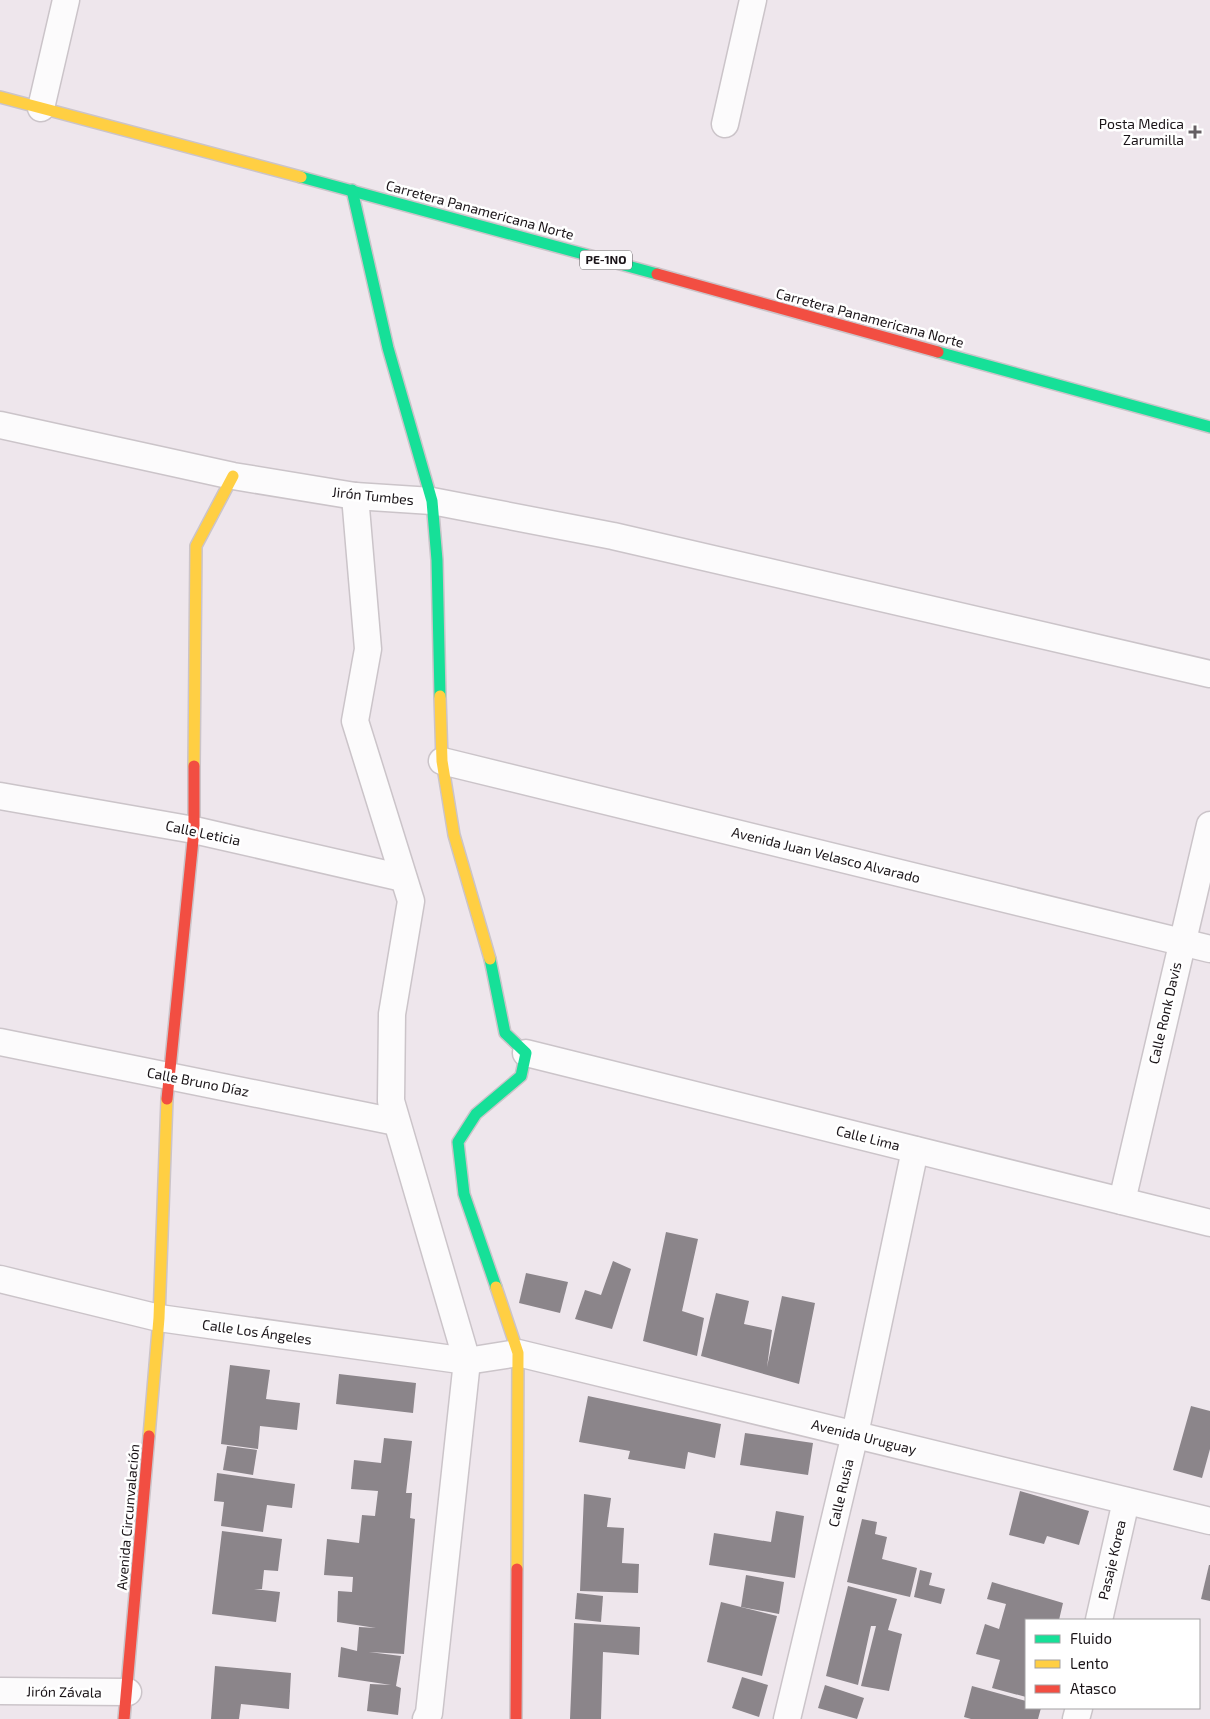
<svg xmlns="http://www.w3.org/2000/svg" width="1210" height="1719" font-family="'Exo 2',sans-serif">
  <rect width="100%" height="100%" fill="#eee6ec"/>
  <g fill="#8b858a">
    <path d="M666 1232 698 1239 682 1311 704 1318 697 1356 643 1341Z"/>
    <path d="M613 1261 631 1269 612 1329 575 1319 585 1290 601 1295Z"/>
    <path d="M526 1273 568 1282 560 1313 519 1303Z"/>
    <path d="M716 1293 749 1301 744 1324 772 1330 767 1367 782 1296 815 1303 799 1384 701 1356Z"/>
    <path d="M230 1365 270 1370 266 1399 300 1403 297 1430 260 1426 258 1449 221 1444Z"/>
    <path d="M339 1374 416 1383 413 1413 336 1404Z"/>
    <path d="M588 1396 721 1424 715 1458 688 1452 685 1469 628 1459 630 1451 579 1442Z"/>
    <path d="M1191 1406 1210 1411V1449L1202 1478 1173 1470Z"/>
    <path d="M745 1433 813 1443 808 1475 740 1465Z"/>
    <path d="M384 1438 412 1441 406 1493H412L410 1518 415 1519 404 1654 369 1652 401 1656 396 1686 401 1688 398 1715 367 1711 370 1684 391 1685 338 1677 341 1647 357 1651 359 1627 376 1628 337 1622 338 1591 352 1592 353 1577 324 1575 327 1539 359 1543 362 1515 375 1516 378 1491 351 1489 354 1460 381 1463Z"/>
    <path d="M227 1446 257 1450 253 1475 223 1470Z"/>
    <path d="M217 1473 295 1484 292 1508 267 1505 263 1532 221 1526 224 1502 214 1501Z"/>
    <path d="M1020 1491 1089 1511 1079 1545 1047 1536 1044 1544 1009 1535Z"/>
    <path d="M584 1494 611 1498 607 1527 624 1528 622 1563 639 1564 638 1593 580 1591Z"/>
    <path d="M776 1511 804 1516 795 1578 709 1565 714 1533 771 1542Z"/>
    <path d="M862 1519 877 1522 875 1534 887 1537 882 1559 917 1568 910 1597 847 1582Z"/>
    <path d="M222 1531 282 1539 278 1571 264 1570 262 1589H254L280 1592 276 1622 212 1614Z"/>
    <path d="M1209 1565H1210V1601L1201 1599Z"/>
    <path d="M920 1570 932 1573 929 1585 945 1589 941 1604 914 1597Z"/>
    <path d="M746 1575 784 1582 779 1614 741 1607Z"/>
    <path d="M992 1582 1063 1603 1059 1620H1026V1697L992 1688 1000 1660 976 1654 985 1624 999 1629 1006 1604 987 1599Z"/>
    <path d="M848 1586 897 1599 888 1630 902 1634 889 1691 861 1686 876 1626H871L858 1685 826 1676Z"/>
    <path d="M577 1593 603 1596 601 1622 575 1619Z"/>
    <path d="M721 1602 777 1616 762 1676 707 1662Z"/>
    <path d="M574 1623 640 1627 639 1655 603 1652 601 1719H570Z"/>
    <path d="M215 1666 291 1673 289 1709 241 1704 239 1719H211Z"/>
    <path d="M742 1677 768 1685 759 1717 732 1708Z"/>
    <path d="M825 1685 864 1698 857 1719 818 1708Z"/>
    <path d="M972 1686 1026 1701V1708H1041L1038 1719H971L964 1717Z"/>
  </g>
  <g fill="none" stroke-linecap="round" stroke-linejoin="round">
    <g stroke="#cbc4c9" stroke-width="29">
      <g id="street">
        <path d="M41 108 66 0"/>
        <path d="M725 124 753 0"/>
        <path d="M0 425 233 476 355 496 432 501 613 536 1210 674"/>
        <path d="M355 496 368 649 355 721 411 901 392 1014 391 1101 467 1361 429 1713 426 1719"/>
        <path d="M442 761 1210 949"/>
        <path d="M0 796 194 830 403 878"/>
        <path d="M0 1042 396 1122"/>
        <path d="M526 1053 1210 1223"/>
        <path d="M1122 1201 1210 825"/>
        <path d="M0 1279 159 1318 467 1361 518 1353 1210 1521"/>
        <path d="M1099 1620 1126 1501"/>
        <path d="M0 1691 128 1692"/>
        <path d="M787 1719 855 1434 915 1150"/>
        <path d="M1076 1719 1079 1708"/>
      </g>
    </g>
    <g stroke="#cbc4c9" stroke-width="14">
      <g id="fast">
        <path d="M301 177 657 274"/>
        <path d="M352 190 388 348 432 501 437 560 440 696"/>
        <path d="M938 352 1210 427"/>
        <path d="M490 959 505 1033 526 1053 521 1076 476 1114 458 1142 464 1194 496 1287"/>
      </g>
    </g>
    <g stroke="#cbc4c9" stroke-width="14">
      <g id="slow">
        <path d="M0 97 301 177"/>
        <path d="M440 696 442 761 454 835 490 959"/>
        <path d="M194 766 196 546 233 476"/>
        <path d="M496 1287 518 1353 517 1569"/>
        <path d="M149 1436 159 1318 167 1099"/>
      </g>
    </g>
    <g stroke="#cbc4c9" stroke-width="14">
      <g id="jam">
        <path d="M657 274 938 352"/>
        <path d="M167 1099 194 830V766"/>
        <path d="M124 1719 149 1436"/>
        <path d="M516 1719 517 1569"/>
      </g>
    </g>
    <use href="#street" stroke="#fcfbfc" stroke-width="26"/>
    <use href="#fast" stroke="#16e098" stroke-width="11"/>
    <use href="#slow" stroke="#ffcf43" stroke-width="11"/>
    <use href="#jam" stroke="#f24e42" stroke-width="11"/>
  </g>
  <path fill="#645e62" stroke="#fff" stroke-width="2" d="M1192.5 124.5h5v5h5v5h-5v5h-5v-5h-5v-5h5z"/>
  <g text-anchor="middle" stroke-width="5" stroke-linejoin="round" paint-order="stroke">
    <rect fill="#fff" stroke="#5f5a5d" stroke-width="1" x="580" y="250.5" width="52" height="19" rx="4"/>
    <g font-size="12" font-weight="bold" fill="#1a1418">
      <text x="606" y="264">PE-1NO</text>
    </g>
    <g font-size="14" fill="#1a1418" stroke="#fff" text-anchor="end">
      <text x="1184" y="129">Posta Medica<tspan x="1184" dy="16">Zarumilla</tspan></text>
    </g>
    <g font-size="14" fill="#1a1418" stroke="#fff">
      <text transform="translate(480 210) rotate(15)" y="5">Carretera Panamericana Norte</text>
      <text transform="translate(870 318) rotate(15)" y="5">Carretera Panamericana Norte</text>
      <text transform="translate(373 496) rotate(6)" y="5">Jirón Tumbes</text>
      <text transform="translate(203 833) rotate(12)" y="5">Calle Leticia</text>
      <text transform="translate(826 855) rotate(14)" y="5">Avenida Juan Velasco Alvarado</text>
      <text transform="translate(1165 1013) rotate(-77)" y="5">Calle Ronk Davis</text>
      <text transform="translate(198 1082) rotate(11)" y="5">Calle Bruno Díaz</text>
      <text transform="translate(868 1138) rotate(14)" y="5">Calle Lima</text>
      <text transform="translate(257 1332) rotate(8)" y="5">Calle Los Ángeles</text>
      <text transform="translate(864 1437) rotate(14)" y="5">Avenida Uruguay</text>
      <text transform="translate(841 1493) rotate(-77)" y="5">Calle Rusia</text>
      <text transform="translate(128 1517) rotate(-85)" y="5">Avenida Circunvalación</text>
      <text transform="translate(1112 1560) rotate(-77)" y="5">Pasaje Korea</text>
      <text transform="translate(64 1692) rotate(1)" y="5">Jirón Závala</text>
    </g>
  </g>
  <rect x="1025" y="1619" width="175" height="90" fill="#ffffff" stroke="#a3a1a3"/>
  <rect x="1035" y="1635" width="25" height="8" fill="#16e098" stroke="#a3a1a3"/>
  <text x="1070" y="1644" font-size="15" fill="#1a1418">Fluido</text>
  <rect x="1035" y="1660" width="25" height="8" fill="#ffcf43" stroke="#a3a1a3"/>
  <text x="1070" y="1669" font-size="15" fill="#1a1418">Lento</text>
  <rect x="1035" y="1685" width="25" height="8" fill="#f24e42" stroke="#a3a1a3"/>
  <text x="1070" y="1694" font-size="15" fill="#1a1418">Atasco</text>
</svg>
